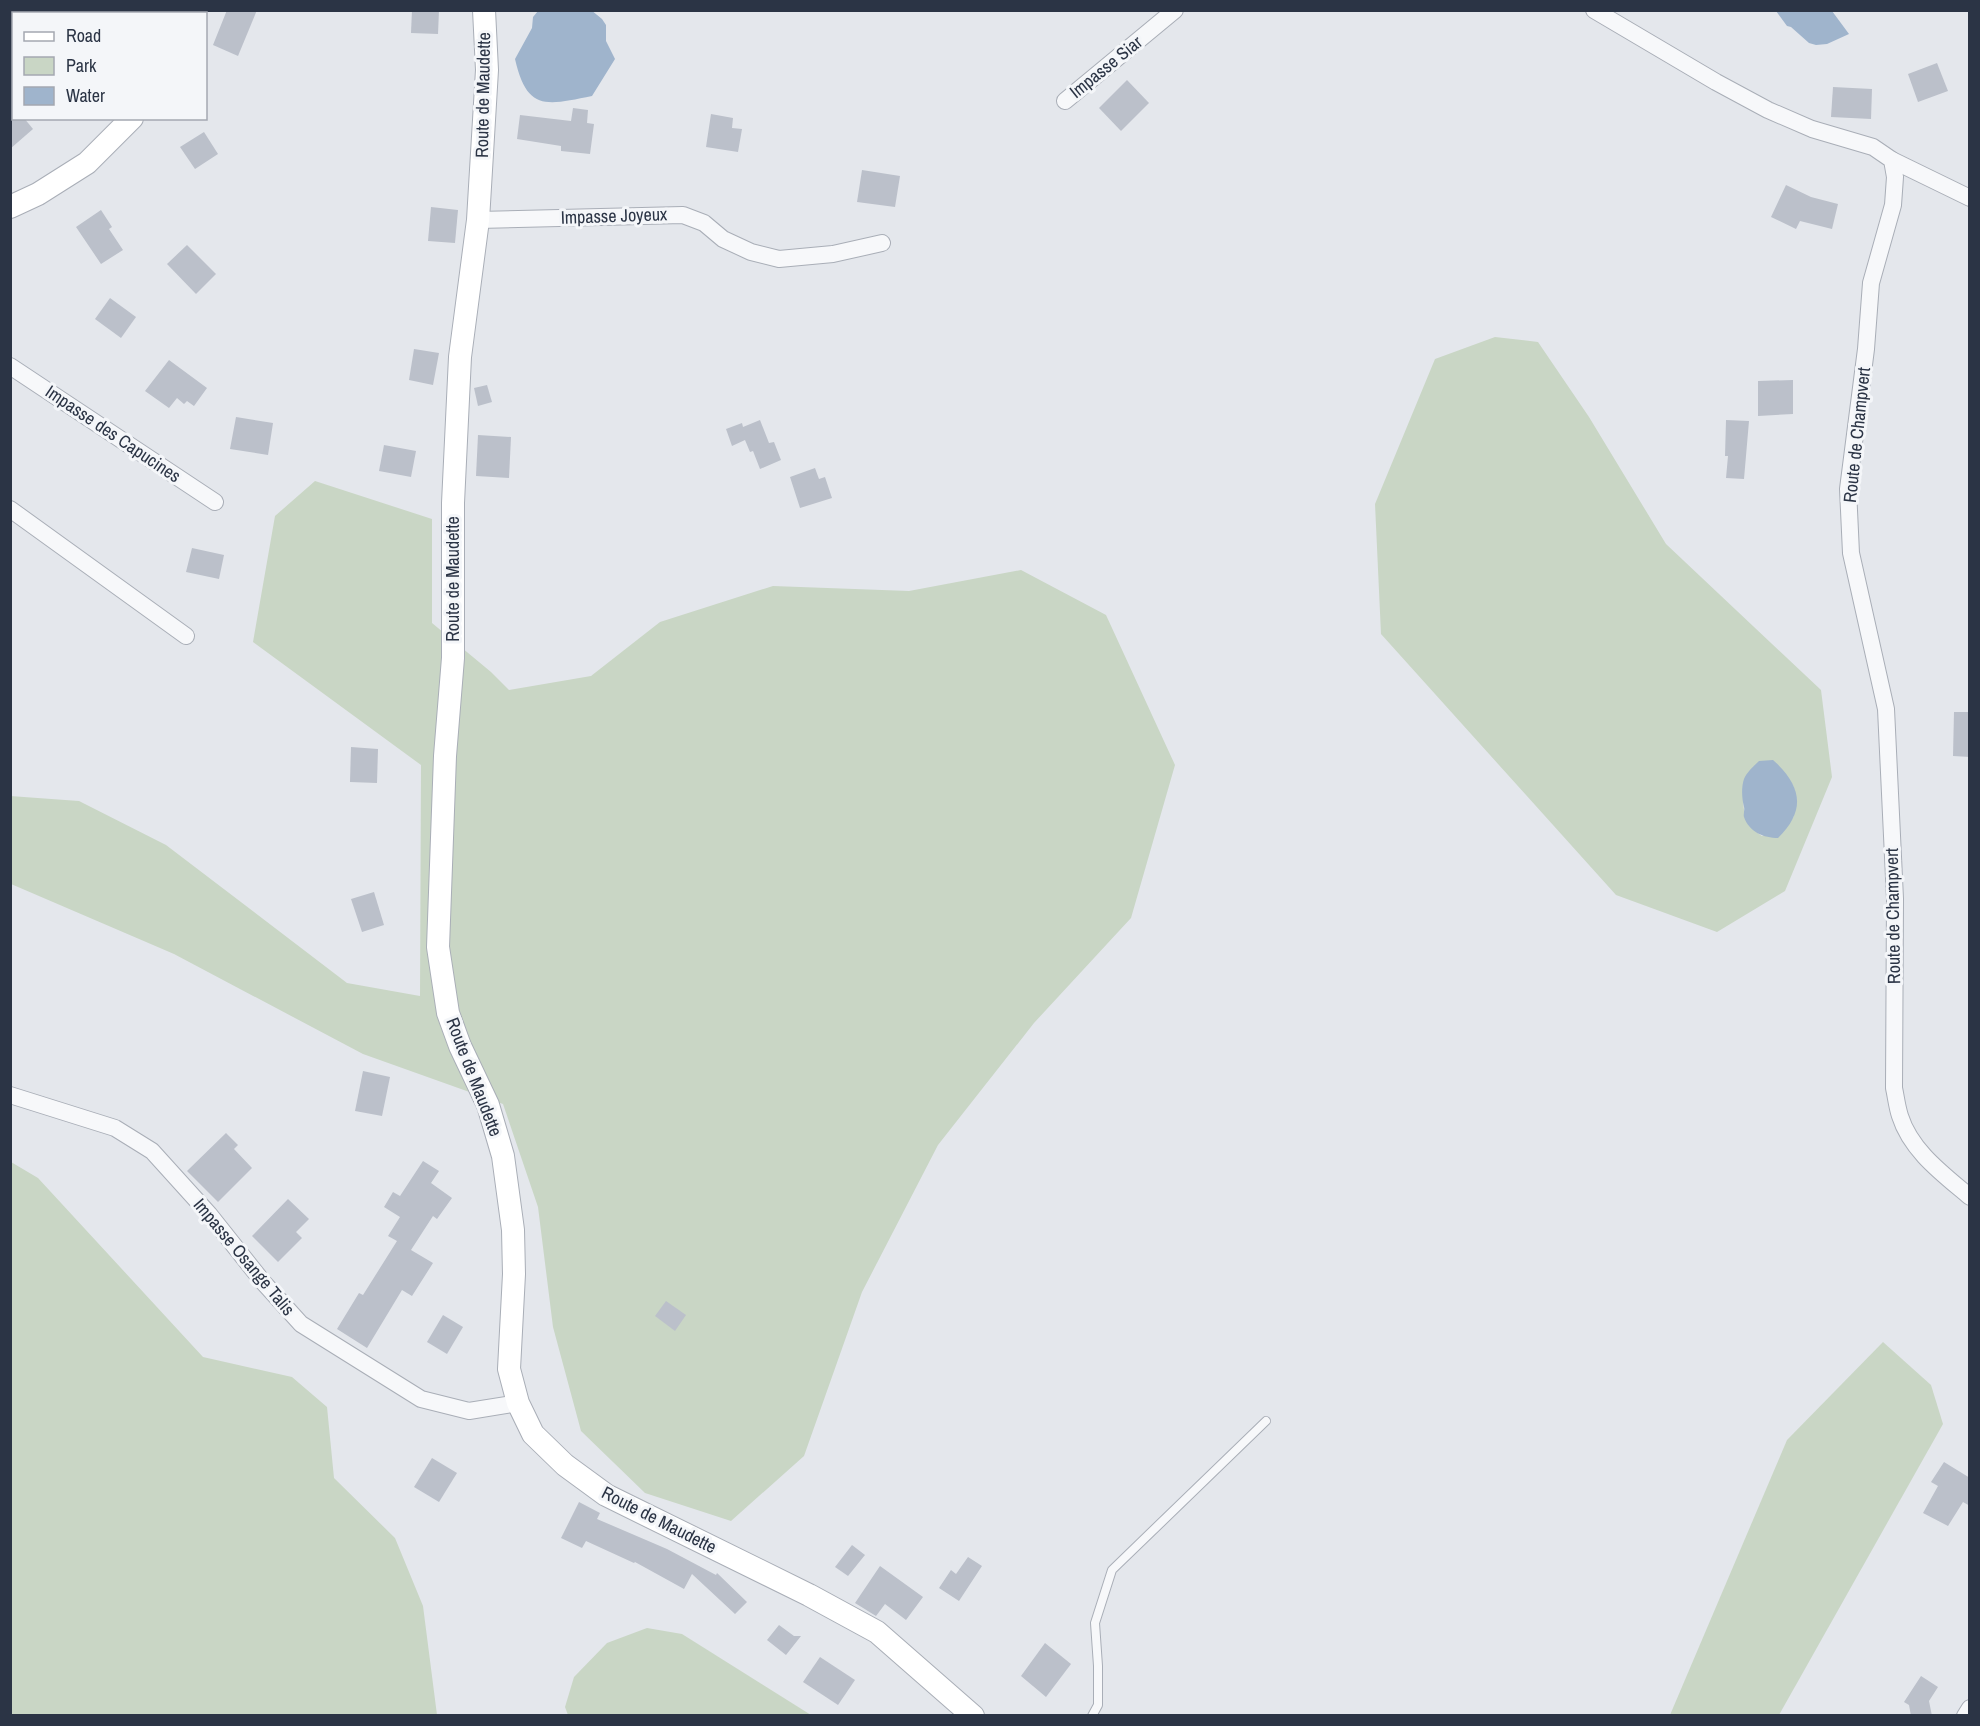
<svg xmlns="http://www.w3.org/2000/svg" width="1980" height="1726" font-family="'Archivo Narrow',sans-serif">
  <rect width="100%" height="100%" fill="#e4e7ec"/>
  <g fill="#c9d6c5" fill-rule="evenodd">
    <path d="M1495 337 1538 342 1589 417 1666 544 1821 690 1832 777 1785 891 1717 932 1616 895 1381 634 1375 504 1435 359ZM1743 782H1791C1798 794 1797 805 1793 818L1762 836C1741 822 1743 805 1743 782Z"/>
    <path d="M315 481 432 519V623L491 672 509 690 591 676 660 622 773 586 909 591 1021 570 1106 615 1175 765 1131 918 1034 1023 938 1145 862 1292 804 1456 731 1521 645 1493 581 1431 553 1327 538 1207 503 1104 363 1054 174 954 11 884 10 796 79 801 166 845 347 983 420 996 421 765 253 642 275 516Z"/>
    <path d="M11 1162 38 1178 203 1357 292 1377 327 1407 334 1478 395 1538 423 1606 437 1715H11Z"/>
    <path d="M1883 1342 1931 1385 1943 1424 1779 1715H1670L1787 1440Z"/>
    <path d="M647 1628 682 1634 811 1715H568L565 1707 574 1677 607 1643Z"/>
  </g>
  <g fill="#9fb4cc">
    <path d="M591 10 602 19 606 25V41L615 59 592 96C547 105 527 112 515 59L532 28 533 17 538 11Z"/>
    <path d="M1776 11H1832L1849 34 1827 44 1816 45 1809 43 1791 27 1787 26Z"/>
    <path d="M1773 760C1801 785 1807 810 1778 838 1764 838 1749 832 1744 817 1743 814 1745 810 1744 807 1742 799 1741 788 1744 779 1747 772 1753 767 1759 761Z"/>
  </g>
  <g fill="#bbc0ca">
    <path d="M227 10H257L238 56 213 45Z"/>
    <path d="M412 10H439L438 34 411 33Z"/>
    <path d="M1937 63 1948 91 1918 102 1908 74Z"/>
    <path d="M1127 80 1149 103 1121 131 1099 108Z"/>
    <path d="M1833 87 1872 89 1871 119 1831 117Z"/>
    <path d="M573 108 588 110 587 123 594 124 590 154 561 151V146L517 139 520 115 571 121Z"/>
    <path d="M711 114 733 118 732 128 742 129 738 152 706 147Z"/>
    <path d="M10 118H24L33 129 10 149Z"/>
    <path d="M204 132 218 154 195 169 180 147Z"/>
    <path d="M862 170 900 176 895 207 857 202Z"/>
    <path d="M1786 185 1811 197 1838 204 1832 229 1800 221 1796 229 1771 217Z"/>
    <path d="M431 207 458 210 455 243 428 241Z"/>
    <path d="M101 210 112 227 109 229 123 250 101 264 76 227Z"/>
    <path d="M187 245 216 274 196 294 167 264Z"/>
    <path d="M110 298 136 317 121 338 95 319Z"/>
    <path d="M414 349 439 353 433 385 409 380Z"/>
    <path d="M169 360 207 388 194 406 187 401 184 404 177 398 169 408 145 391Z"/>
    <path d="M1793 380V414L1758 416V381Z"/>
    <path d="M487 385 492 402 478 406 474 388Z"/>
    <path d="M236 417 273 423 268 455 230 449Z"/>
    <path d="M760 420 769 443 774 442 781 460 760 469 753 451 750 452 745 440 732 446 726 429 742 423 743 427Z"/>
    <path d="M1726 420 1749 421 1744 479 1726 478 1728 456H1725Z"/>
    <path d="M478 435 511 437 509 478 476 476Z"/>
    <path d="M384 445 416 451 411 477 379 471Z"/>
    <path d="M815 468 819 479 825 477 832 498 800 508 790 477Z"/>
    <path d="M192 548 224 555 219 579 186 572Z"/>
    <path d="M1954 712H1970V757L1953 756Z"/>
    <path d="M351 747 378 749 377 783 350 782Z"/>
    <path d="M374 892 384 925 362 932 351 899Z"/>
    <path d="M363 1071 390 1077 382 1116 355 1111Z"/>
    <path d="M226 1133 238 1145 234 1149 252 1168 218 1202 187 1171Z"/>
    <path d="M423 1161 439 1171 431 1183 452 1198 437 1219 433 1216 411 1250 433 1263 412 1296 402 1290 367 1348 337 1329 359 1293 363 1295 397 1241 388 1236 400 1217 384 1207 393 1192 400 1196Z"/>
    <path d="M288 1199 309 1219 296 1232 302 1238 278 1262 252 1236Z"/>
    <path d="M666 1301 686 1315 675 1331 655 1316Z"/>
    <path d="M443 1315 463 1327 447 1354 427 1342Z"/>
    <path d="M432 1458 457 1473 439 1502 414 1487Z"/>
    <path d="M1944 1462 1970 1478V1506L1963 1502 1948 1526 1923 1513 1938 1486 1931 1482Z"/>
    <path d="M579 1502 600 1513 597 1519 667 1549 716 1575 717 1573 747 1602 735 1614 692 1574 684 1589 635 1562 634 1563 586 1541 582 1548 561 1538Z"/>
    <path d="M852 1545 865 1555 848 1576 835 1567Z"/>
    <path d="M968 1557 982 1566 959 1601 939 1588 951 1570 956 1574Z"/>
    <path d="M880 1566 923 1597 906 1620 885 1604 876 1616 855 1603Z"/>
    <path d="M779 1625 794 1636H801L786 1655 767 1640Z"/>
    <path d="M1045 1643 1071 1664 1046 1697 1021 1676Z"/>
    <path d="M820 1657 855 1680 838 1705 803 1682Z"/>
    <path d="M1921 1676 1938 1687 1929 1701 1932 1716H1911L1909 1705 1904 1702Z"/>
  </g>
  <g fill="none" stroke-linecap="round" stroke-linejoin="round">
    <g stroke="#a9aeb7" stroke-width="10">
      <path id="lane" d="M1092 1716 1098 1705V1666L1095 1623 1112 1570 1266 1421"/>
    </g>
    <g stroke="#a9aeb7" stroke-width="18">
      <g id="street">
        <path d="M1594 10 1716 82 1768 110 1812 129 1873 147 1892 160 1895 177 1893 205 1871 283 1866 349 1848 489 1851 553 1886 709 1895 899 1894 1088C1896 1097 1897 1107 1900 1116 1911 1151 1943 1174 1970 1197"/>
        <path d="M1065 101 1175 10"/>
        <path d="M1892 160 1970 198"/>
        <path d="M478 220 683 215 704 223 723 239 751 252 779 259 833 254 882 243"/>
        <path d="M10 366 215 502"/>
        <path d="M10 509 186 636"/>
        <path d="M10 1095 115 1128 152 1151 209 1214 263 1282 301 1324 421 1399 469 1411 518 1403"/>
        <path d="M1965 1716 1970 1708"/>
      </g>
    </g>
    <g stroke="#a9aeb7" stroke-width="24">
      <g id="secondary">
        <path d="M484 10 487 70 478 220 460 357 453 503V658L445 756 438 947 448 1013 460 1046 488 1105 503 1156 513 1230 514 1274 509 1369 518 1403 533 1434 565 1465 606 1495 809 1595 877 1632 973 1716"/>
        <path d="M190 14 191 10"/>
        <path d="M10 207 38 194 87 163 132 118"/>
      </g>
    </g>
    <use href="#lane" stroke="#f7f8fa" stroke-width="8"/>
    <use href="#street" stroke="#f7f8fa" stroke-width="16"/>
    <use href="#secondary" stroke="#fff" stroke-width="22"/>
  </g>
  <g text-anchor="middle" stroke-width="6" stroke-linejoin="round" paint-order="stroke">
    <g font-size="18" fill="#2b3445" stroke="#f4f6f9">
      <text transform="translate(1106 67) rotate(-39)" y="6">Impasse Siar</text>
      <text transform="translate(483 95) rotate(-89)" y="6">Route de Maudette</text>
      <text transform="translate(614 216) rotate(-2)" y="6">Impasse Joyeux</text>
      <text transform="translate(113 434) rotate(34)" y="6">Impasse des Capucines</text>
      <text transform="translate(1857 435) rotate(-84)" y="6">Route de Champvert</text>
      <text transform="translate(453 579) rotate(-90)" y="6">Route de Maudette</text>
      <text transform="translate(1893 916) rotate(-91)" y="6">Route de Champvert</text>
      <text transform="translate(474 1077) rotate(69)" y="6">Route de Maudette</text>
      <text transform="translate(244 1257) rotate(50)" y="6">Impasse Osange Talis</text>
      <text transform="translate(659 1520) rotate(27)" y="6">Route de Maudette</text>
    </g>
  </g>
  <rect width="1980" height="1726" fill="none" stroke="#2b3445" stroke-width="24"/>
  <rect x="12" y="12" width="195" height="108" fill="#f4f6f9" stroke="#a4a8b1" stroke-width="1.5"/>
  <rect x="24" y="32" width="30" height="9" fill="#ffffff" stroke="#a4a8b1" stroke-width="1.5"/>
  <text x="66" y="42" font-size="18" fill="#2b3445">Road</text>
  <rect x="24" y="57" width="30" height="18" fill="#c9d6c5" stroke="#a4a8b1" stroke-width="1.5"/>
  <text x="66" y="72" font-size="18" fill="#2b3445">Park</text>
  <rect x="24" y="87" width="30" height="18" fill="#9fb4cc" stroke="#a4a8b1" stroke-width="1.5"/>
  <text x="66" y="102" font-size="18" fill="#2b3445">Water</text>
</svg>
